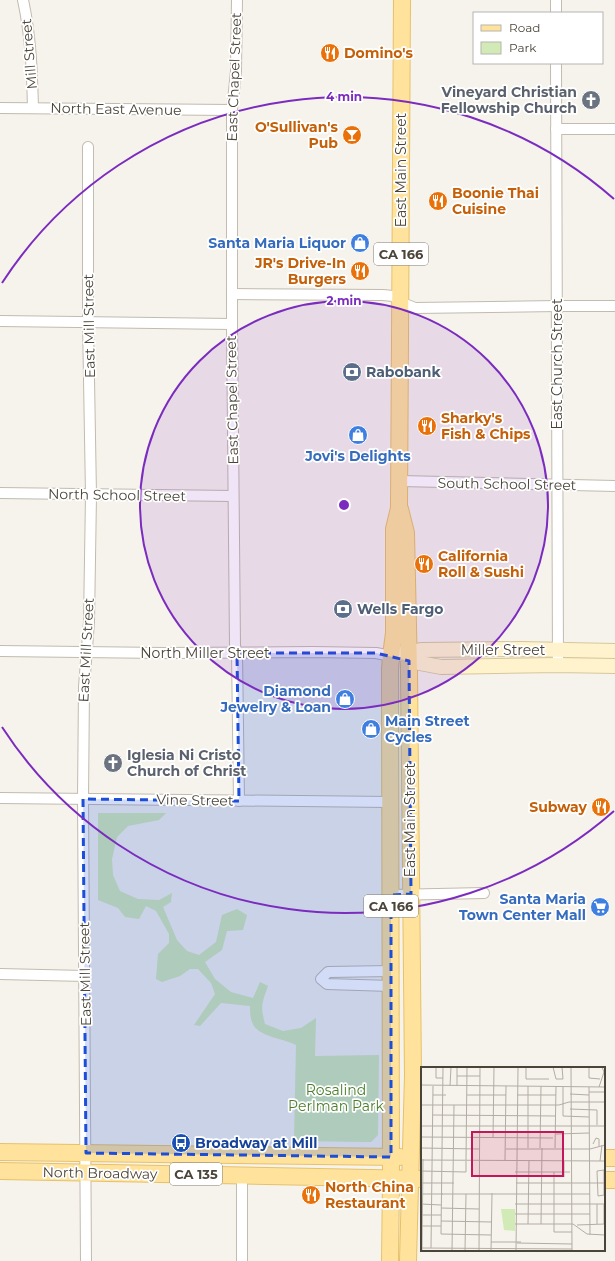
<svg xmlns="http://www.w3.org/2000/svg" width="615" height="1261" font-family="Montserrat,sans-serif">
  <rect width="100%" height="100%" fill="#f6f3ec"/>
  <path fill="#d2eab5" d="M98 813H166L159 820 128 826 117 837 112 859 113 875 120 891 138 899 159 900 172 893 171 902 163 907 177 940 187 951 199 955 216 942 222 915 237 909 247 915 243 930 227 931 222 950 205 962 215 979 231 992 253 998 260 982 268 986C262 1003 260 1006 265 1024L283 1031 301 1028 316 1018 315 1056 379 1055 378 1135 371 1142 294 1141 296 1045C283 1038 257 1037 252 1022 250 1017 250 1011 250 1006L221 1003 200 1026 194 1025 215 994 211 983 198 969H190L180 976 162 982 156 979 158 954 169 943V934L156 911 146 906 139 919 125 917 118 908 98 900Z"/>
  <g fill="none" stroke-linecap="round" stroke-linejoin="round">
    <g stroke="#c2bbae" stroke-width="12">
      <g id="street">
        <path d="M23 0C31 37 32 71 33 108"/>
        <path d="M237 0 236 71 232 110V324L235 646 237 653 239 801"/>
        <path d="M556 0V13"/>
        <path d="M556 63 558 665"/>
        <path d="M0 108 232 110"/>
        <path d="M556 129H615"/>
        <path d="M232 294 383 295 393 296 400 302 415 308 557 306H615"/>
        <path d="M0 321 232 324"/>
        <path d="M400 481 615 486"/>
        <path d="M0 493 233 496"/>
        <path d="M0 651 163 653 313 652 376 653 396 657"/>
        <path d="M0 798 390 802"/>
        <path d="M391 895 484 893"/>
        <path d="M391 971 328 972 321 979 327 984 391 986"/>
        <path d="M0 974 85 976"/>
        <path d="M86 1261 83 799 84 687 89 622 91 495 88 321V147"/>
        <path d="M242 1261V1175"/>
      </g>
    </g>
    <g stroke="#d6c79b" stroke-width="16">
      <g id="secondary">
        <path d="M398 654 422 650 521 649 615 651"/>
        <path d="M409 661 441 667 558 665 615 666"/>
      </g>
    </g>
    <g stroke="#e6c16a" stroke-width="18">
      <g id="primary">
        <path d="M400 509 406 533 409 672 413 1075 408 1261"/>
        <path d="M0 1152 400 1157"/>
        <path d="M604 1158H615"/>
        <path d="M0 1171 422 1179"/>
        <path d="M604 1180H615"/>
        <path d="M390 1261 391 1178 390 669 391 656 394 633V529L399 508 402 0"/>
      </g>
    </g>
    <use href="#street" stroke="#fff" stroke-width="10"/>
    <use href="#secondary" stroke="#fff3cd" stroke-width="14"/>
    <use href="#primary" stroke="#ffe39c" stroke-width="16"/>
  </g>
  <path fill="#1d4ed8" fill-opacity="0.2" stroke="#1d4ed8" stroke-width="3" stroke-dasharray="8 5" stroke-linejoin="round" d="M237 653H376L409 661 411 894 391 895V1157L86 1153 83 799 239 801Z"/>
  <circle cx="344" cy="505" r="204" fill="#7b2cbf" fill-opacity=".12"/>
  <g fill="none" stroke="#7b2cbf" stroke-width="2">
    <circle cx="344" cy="505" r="204"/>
    <path d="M614 811A408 408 0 0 1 2 727M2 283A408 408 0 0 1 614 199"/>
  </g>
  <defs>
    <g id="restaurant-disc" transform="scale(1)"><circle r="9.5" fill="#e8710a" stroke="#fff"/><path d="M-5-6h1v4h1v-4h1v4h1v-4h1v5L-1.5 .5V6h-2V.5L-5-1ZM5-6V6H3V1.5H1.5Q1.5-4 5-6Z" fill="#fff"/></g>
    <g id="church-disc" transform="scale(1)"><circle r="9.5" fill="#6b7280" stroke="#fff"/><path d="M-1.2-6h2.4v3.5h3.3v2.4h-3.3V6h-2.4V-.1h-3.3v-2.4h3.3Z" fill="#fff"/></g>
    <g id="bar-disc" transform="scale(1)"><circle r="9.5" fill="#e8710a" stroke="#fff"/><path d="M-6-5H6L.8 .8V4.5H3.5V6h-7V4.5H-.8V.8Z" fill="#fff"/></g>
    <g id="shop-disc" transform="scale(1)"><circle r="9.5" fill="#3f7fe0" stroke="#fff"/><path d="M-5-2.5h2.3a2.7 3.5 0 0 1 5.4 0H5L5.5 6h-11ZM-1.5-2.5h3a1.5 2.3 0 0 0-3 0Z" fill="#fff"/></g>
    <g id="bank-disc" transform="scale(1)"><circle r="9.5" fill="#5c6f8a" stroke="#fff"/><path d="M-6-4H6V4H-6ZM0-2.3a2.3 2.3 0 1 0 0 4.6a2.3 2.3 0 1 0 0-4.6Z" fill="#fff"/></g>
    <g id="supermarket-disc" transform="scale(1)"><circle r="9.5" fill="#3f7fe0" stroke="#fff"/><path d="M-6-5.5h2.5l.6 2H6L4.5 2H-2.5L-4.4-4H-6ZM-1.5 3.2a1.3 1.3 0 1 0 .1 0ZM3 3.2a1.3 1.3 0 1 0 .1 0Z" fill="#fff"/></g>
    <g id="bus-disc" transform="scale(1)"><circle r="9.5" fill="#1a4fb4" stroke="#fff"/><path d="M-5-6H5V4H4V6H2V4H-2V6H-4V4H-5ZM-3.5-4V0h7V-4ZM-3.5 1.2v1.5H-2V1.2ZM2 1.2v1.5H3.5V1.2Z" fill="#fff"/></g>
  </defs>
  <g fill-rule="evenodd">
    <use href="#restaurant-disc" x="330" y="53"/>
    <use href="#church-disc" x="591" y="100"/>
    <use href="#bar-disc" x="352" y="135"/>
    <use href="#restaurant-disc" x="438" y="201"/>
    <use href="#shop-disc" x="360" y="243"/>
    <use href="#restaurant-disc" x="360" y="271"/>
    <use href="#bank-disc" x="352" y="372"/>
    <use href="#restaurant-disc" x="427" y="426"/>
    <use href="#shop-disc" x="358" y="435"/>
    <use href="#restaurant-disc" x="424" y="564"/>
    <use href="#bank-disc" x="343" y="609"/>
    <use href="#shop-disc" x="345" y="699"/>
    <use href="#shop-disc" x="371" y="729"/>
    <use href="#church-disc" x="113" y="763"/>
    <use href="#restaurant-disc" x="601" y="807"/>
    <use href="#supermarket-disc" x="600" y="907"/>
    <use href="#bus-disc" x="181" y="1143"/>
    <use href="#restaurant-disc" x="311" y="1195"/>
  </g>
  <g text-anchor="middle" stroke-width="3.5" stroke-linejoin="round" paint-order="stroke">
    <g fill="#fff" stroke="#817c74" stroke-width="1">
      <rect x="374" y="243" width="54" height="22" rx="3"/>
      <rect x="364" y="895" width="54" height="22" rx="3"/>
      <rect x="170" y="1163" width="52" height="22" rx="3"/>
    </g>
    <g font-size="13" font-weight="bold" fill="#4b4439">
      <text x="401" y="259">CA 166</text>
      <text x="391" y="911">CA 166</text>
      <text x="196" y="1179">CA 135</text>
    </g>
    <g font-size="14" font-weight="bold" fill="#c56008" stroke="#fff" text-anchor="start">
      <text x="344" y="58">Domino's</text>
      <text x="338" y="132" text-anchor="end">O'Sullivan's<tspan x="338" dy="16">Pub</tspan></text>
      <text x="452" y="198">Boonie Thai<tspan x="452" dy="16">Cuisine</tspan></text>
      <text x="346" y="268" text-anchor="end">JR's Drive-In<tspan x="346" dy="16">Burgers</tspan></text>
      <text x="441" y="423">Sharky's<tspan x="441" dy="16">Fish &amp; Chips</tspan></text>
      <text x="438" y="561">California<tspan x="438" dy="16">Roll &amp; Sushi</tspan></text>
      <text x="587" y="812" text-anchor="end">Subway</text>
      <text x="325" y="1192">North China<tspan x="325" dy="16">Restaurant</tspan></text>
    </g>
    <g font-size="14" fill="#4b4439" stroke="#fff">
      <text transform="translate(29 54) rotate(-95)" y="5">Mill Street</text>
      <text transform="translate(234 77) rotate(-88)" y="5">East Chapel Street</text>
      <text transform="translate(116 109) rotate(1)" y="5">North East Avenue</text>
      <text transform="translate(401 170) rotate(-90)" y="5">East Main Street</text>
      <text transform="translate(89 326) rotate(-91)" y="5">East Mill Street</text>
      <text transform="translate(557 364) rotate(-90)" y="5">East Church Street</text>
      <text transform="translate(232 400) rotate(-91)" y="5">East Chapel Street</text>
      <text transform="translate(507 484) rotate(1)" y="5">South School Street</text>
      <text transform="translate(117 495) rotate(1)" y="5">North School Street</text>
      <text transform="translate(86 650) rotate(-87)" y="5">East Mill Street</text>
      <text x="503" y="655">Miller Street</text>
      <text x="205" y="658">North Miller Street</text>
      <text transform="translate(195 800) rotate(1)" y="5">Vine Street</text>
      <text transform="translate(410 820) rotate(-90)" y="5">East Main Street</text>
      <text transform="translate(85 974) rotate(-91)" y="5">East Mill Street</text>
      <text transform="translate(100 1173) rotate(1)" y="5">North Broadway</text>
    </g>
    <g font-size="14" font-weight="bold" fill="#5b616d" stroke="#fff" text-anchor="end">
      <text x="577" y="97">Vineyard Christian<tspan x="577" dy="16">Fellowship Church</tspan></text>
      <text x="127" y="760" text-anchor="start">Iglesia Ni Cristo<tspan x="127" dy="16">Church of Christ</tspan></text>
    </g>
    <g font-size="14" font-weight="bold" fill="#366cbe" stroke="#fff" text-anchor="end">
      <text x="346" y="248">Santa Maria Liquor</text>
      <text x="358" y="461" text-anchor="middle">Jovi's Delights</text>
      <text x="331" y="696">Diamond<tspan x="331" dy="16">Jewelry &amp; Loan</tspan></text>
      <text x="385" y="726" text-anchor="start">Main Street<tspan x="385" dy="16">Cycles</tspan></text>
      <text x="586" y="904">Santa Maria<tspan x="586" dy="16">Town Center Mall</tspan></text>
    </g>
    <g font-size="14" font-weight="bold" fill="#4e5e75" stroke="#fff" text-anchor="start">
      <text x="366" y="377">Rabobank</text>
      <text x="357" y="614">Wells Fargo</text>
    </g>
    <g font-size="14" fill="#4a7f2a" stroke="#fff">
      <text x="336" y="1095">Rosalind<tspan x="336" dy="16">Perlman Park</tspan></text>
    </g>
    <g font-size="14" font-weight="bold" fill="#164399" stroke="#fff" text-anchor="start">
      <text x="195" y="1148">Broadway at Mill</text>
    </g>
  </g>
  <g transform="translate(421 1067)">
    <rect width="184" height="184" fill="#f6f3ec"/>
    <path d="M80 142H94V164L83 163Z" fill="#d2eab5"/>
    <path fill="none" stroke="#b2ada4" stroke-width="1" d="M15 0V11H22M22 0 20 167 70 168M59 0H128M105 0V12H128M132 0 135 12H142L141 0M150 0 151 184M168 0V11L179 12M36 9H59M0 18 184 20M29 19 30 0M36 19V0M142 20V49L168 50M168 20 169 168M178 20 183 5 181 0M168 25H184M149 27 168 28M12 28H25M46 28H85M96 28H135M0 38H138L148 35H184M149 42 176 43V58M12 48 135 49M0 59H184M135 67 168 66M0 70 132 71M72 71 73 0M172 77 175 71 178 72V79M0 81 58 82M107 81V19M119 81 120 19M134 81 135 19M85 82H169L184 78M0 93 184 94M45 93 46 0M84 93 85 19M179 94 181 78M183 103V128L177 129 176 104ZM0 104 45 105V94M94 105H149M133 105V165H151M143 110V94M0 116H33M95 116H184M0 127H22M20 127H169M0 137 20 138M94 137H184M176 137V157M183 137V157M20 141 58 142M94 147H169M0 148H20M20 154 71 155M94 157H152L166 167 184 168M107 157 108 93M120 157 121 81M156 158 184 157M0 159H20M70 175H100M96 176 151 177M0 181 151 182M10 181 12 19M44 183 45 127M1 184 2 92M31 184 33 38M58 184 59 0M70 184 71 126M95 184 97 0"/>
    <path fill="#c2185b" fill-opacity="0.15" stroke="#c2185b" stroke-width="2" d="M51 65H142V109H51Z"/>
    <rect width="184" height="184" fill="none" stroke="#4b4439" stroke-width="2"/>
  </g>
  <circle cx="344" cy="505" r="6" fill="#7b2cbf" stroke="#fff" stroke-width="2"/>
  <g font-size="12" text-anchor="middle" font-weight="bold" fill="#7b2cbf" stroke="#fff" stroke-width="3.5" stroke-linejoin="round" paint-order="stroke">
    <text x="344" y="101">4 min</text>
    <text x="344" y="305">2 min</text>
  </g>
  <rect x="473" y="12" width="130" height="52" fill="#ffffff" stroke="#b7b4b0"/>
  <rect x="481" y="25" width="20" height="6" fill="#ffe39c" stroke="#b7b4b0"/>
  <text x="509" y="32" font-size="12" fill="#4b4439">Road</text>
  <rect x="481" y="42" width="20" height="12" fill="#d2eab5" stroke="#b7b4b0"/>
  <text x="509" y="52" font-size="12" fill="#4b4439">Park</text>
</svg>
